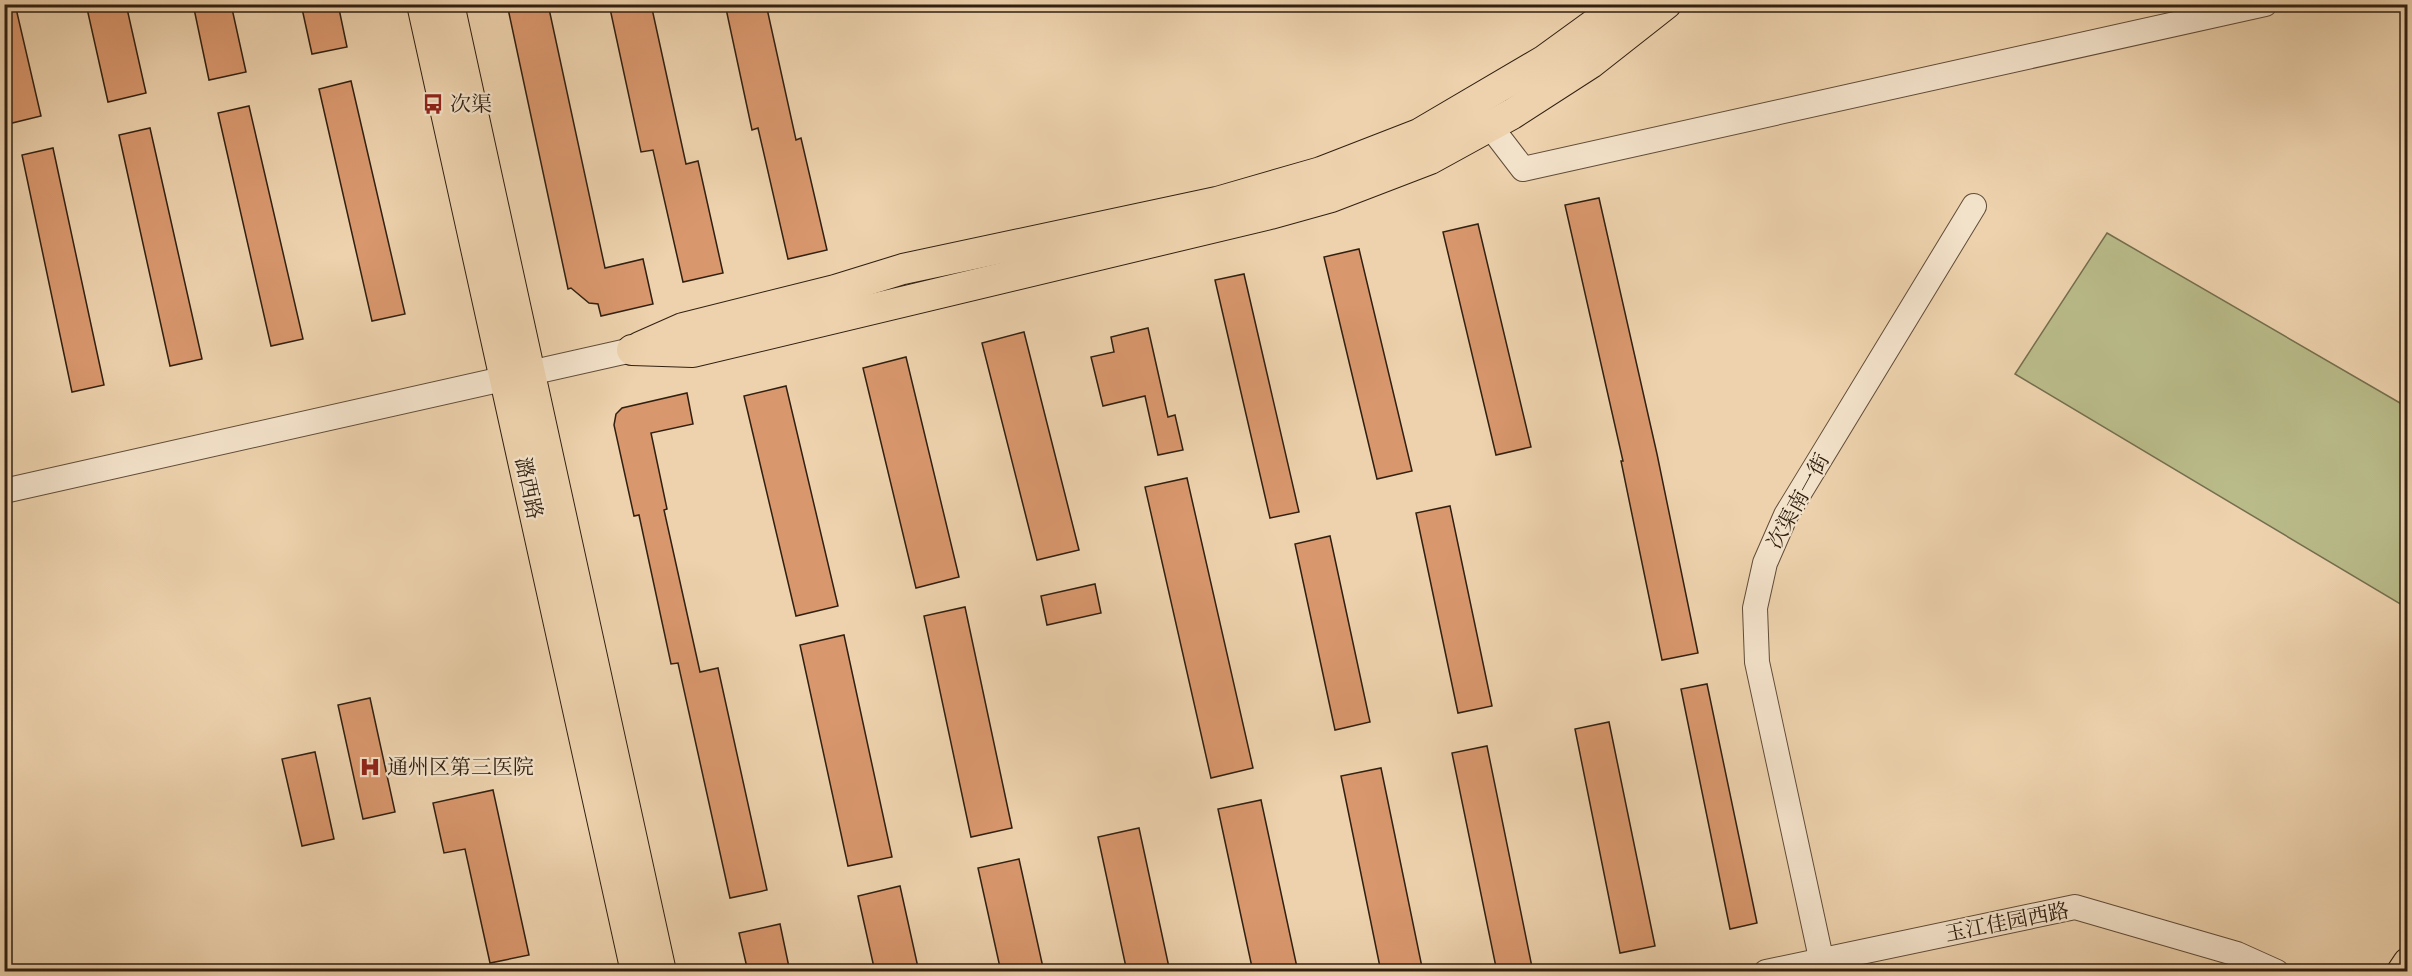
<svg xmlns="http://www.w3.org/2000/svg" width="2412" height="976" font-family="Cardo,'Noto Serif SC',serif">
  <rect width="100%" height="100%" fill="#edd2ad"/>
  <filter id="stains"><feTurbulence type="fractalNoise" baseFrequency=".00333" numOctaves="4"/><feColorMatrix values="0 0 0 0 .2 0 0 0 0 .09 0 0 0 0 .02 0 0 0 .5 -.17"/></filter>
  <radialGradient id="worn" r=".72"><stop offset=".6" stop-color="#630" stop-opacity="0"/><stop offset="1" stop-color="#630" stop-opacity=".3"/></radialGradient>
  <path fill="#b9bb89" stroke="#756e4d" stroke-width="1.5" d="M2107 233 2407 407V608L2015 374Z"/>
  <g fill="#d9976d" stroke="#312011" stroke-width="1.5">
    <path d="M4 4H15L41 116 8 124 4 111Z"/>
    <path d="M86 4H126L146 93 108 102Z"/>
    <path d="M193 4H231L246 72 209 80Z"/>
    <path d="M301 4H338L347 47 312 54Z"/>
    <path d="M507 4H548L605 268 643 259 653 304 601 316 598 304 589 303 571 288 568 289Z"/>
    <path d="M609 4H651L686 164 698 161 723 273 683 282 653 150 641 152Z"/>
    <path d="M725 4H766L796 140 801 138 827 250 788 259 758 128 752 130Z"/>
    <path d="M351 81 405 314 372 321 319 89Z"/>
    <path d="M249 106 303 339 271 346 218 113Z"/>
    <path d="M150 128 202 359 170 366 119 135Z"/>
    <path d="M53 148 104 385 72 392 22 155Z"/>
    <path d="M1599 198 1657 454 1698 653 1662 660 1621 461H1623L1565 205Z"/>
    <path d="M1478 224 1531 447 1496 455 1443 232Z"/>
    <path d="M1359 249 1412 471 1377 479 1324 257Z"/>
    <path d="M1244 274 1299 512 1270 518 1215 280Z"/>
    <path d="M1148 328 1168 417 1175 415 1183 450 1158 455 1145 396 1103 406 1091 357 1114 352 1111 337Z"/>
    <path d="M1024 332 1079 550 1037 560 982 343Z"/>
    <path d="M906 357 959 577 916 588 863 368Z"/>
    <path d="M786 386 838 606 796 616 744 396Z"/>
    <path d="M687 393 693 424 651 433 667 509 664 510 700 672 718 668 767 890 730 898 678 663 671 664 639 515 634 516 614 425 616 414 622 408Z"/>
    <path d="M1187 478 1253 768 1211 778 1145 487Z"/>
    <path d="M1450 506 1492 706 1458 713 1416 513Z"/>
    <path d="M1330 536 1370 722 1335 730 1295 544Z"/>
    <path d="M1095 584 1101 613 1047 625 1041 596Z"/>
    <path d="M965 607 1012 828 971 837 924 616Z"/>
    <path d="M844 635 892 857 848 866 800 645Z"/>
    <path d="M1707 684 1757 923 1730 929 1681 689Z"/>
    <path d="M370 698 395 812 363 819 338 705Z"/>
    <path d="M1609 722 1655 946 1620 953 1575 729Z"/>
    <path d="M1487 746 1533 972H1497L1452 753Z"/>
    <path d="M315 752 334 839 302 846 282 759Z"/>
    <path d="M1381 768 1423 972H1381L1341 776Z"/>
    <path d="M493 790 529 955 490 963 465 849 444 853 433 803Z"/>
    <path d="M1261 800 1298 972H1253L1218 809Z"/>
    <path d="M1139 828 1170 972H1127L1098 837Z"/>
    <path d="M1019 859 1044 972H1001L978 868Z"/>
    <path d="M900 886 919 972H875L858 896Z"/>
    <path d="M780 924 790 972H748L739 933Z"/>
  </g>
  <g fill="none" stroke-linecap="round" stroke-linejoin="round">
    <g stroke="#604c38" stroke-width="26">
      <g id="minor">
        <path d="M1490 126 1523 169 2265 4"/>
        <path d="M4 491 632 350"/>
        <path d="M1766 972 2075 907 2237 954 2277 972"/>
        <path d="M1824 972 1757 662 1755 608 1765 563 1786 515 1974 206"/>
      </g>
    </g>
    <g stroke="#312011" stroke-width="32">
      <g id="major">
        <path d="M422 4 636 972"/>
        <path d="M449 4 661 972"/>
        <path d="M640 347 683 328 835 290 903 269 1217 202 1321 172 1419 134 1545 60 1622 4"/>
        <path d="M632 350 693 352 1270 214 1331 197 1430 159 1512 114 1591 63 1666 4"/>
        <path d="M2402 972 2408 963"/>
      </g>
    </g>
    <use href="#minor" stroke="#f3e2ca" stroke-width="24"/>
    <use href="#major" stroke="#edd2ad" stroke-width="30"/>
  </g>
  <defs>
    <g id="bus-bare" transform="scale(1.62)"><path d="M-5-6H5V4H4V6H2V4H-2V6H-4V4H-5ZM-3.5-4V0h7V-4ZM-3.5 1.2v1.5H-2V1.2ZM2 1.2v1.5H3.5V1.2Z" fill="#8f2418" stroke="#f3e2ca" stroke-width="2.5" paint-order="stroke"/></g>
    <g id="hospital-bare" transform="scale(1.62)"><path d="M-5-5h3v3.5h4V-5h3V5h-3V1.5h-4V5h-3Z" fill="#8f2418" stroke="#f3e2ca" stroke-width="2.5" paint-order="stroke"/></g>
  </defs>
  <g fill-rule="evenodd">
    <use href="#bus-bare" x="433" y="104"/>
    <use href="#hospital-bare" x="370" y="767"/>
  </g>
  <g text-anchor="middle" stroke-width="4.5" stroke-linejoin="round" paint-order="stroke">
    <g font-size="21" fill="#312011" stroke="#f3e2ca" text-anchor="start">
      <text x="450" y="111">次渠</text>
      <text x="387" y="774">通州区第三医院</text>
    </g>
    <g font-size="21" fill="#312011" stroke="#f3e2ca">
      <text transform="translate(529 488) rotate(78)" y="7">潞西路</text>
      <text transform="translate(1798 501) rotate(-61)" y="7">次渠南一街</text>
      <text transform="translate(2007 922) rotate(-11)" y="7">玉江佳园西路</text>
    </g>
  </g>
  <rect width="2412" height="976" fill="none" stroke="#edd2ad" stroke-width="24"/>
  <rect x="6" y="6" width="2400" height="964" fill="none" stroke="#312011" stroke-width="3"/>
  <rect x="12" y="12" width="2388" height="952" fill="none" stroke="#312011" stroke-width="1.5"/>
  <rect width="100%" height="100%" filter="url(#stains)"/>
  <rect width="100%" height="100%" fill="url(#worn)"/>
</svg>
